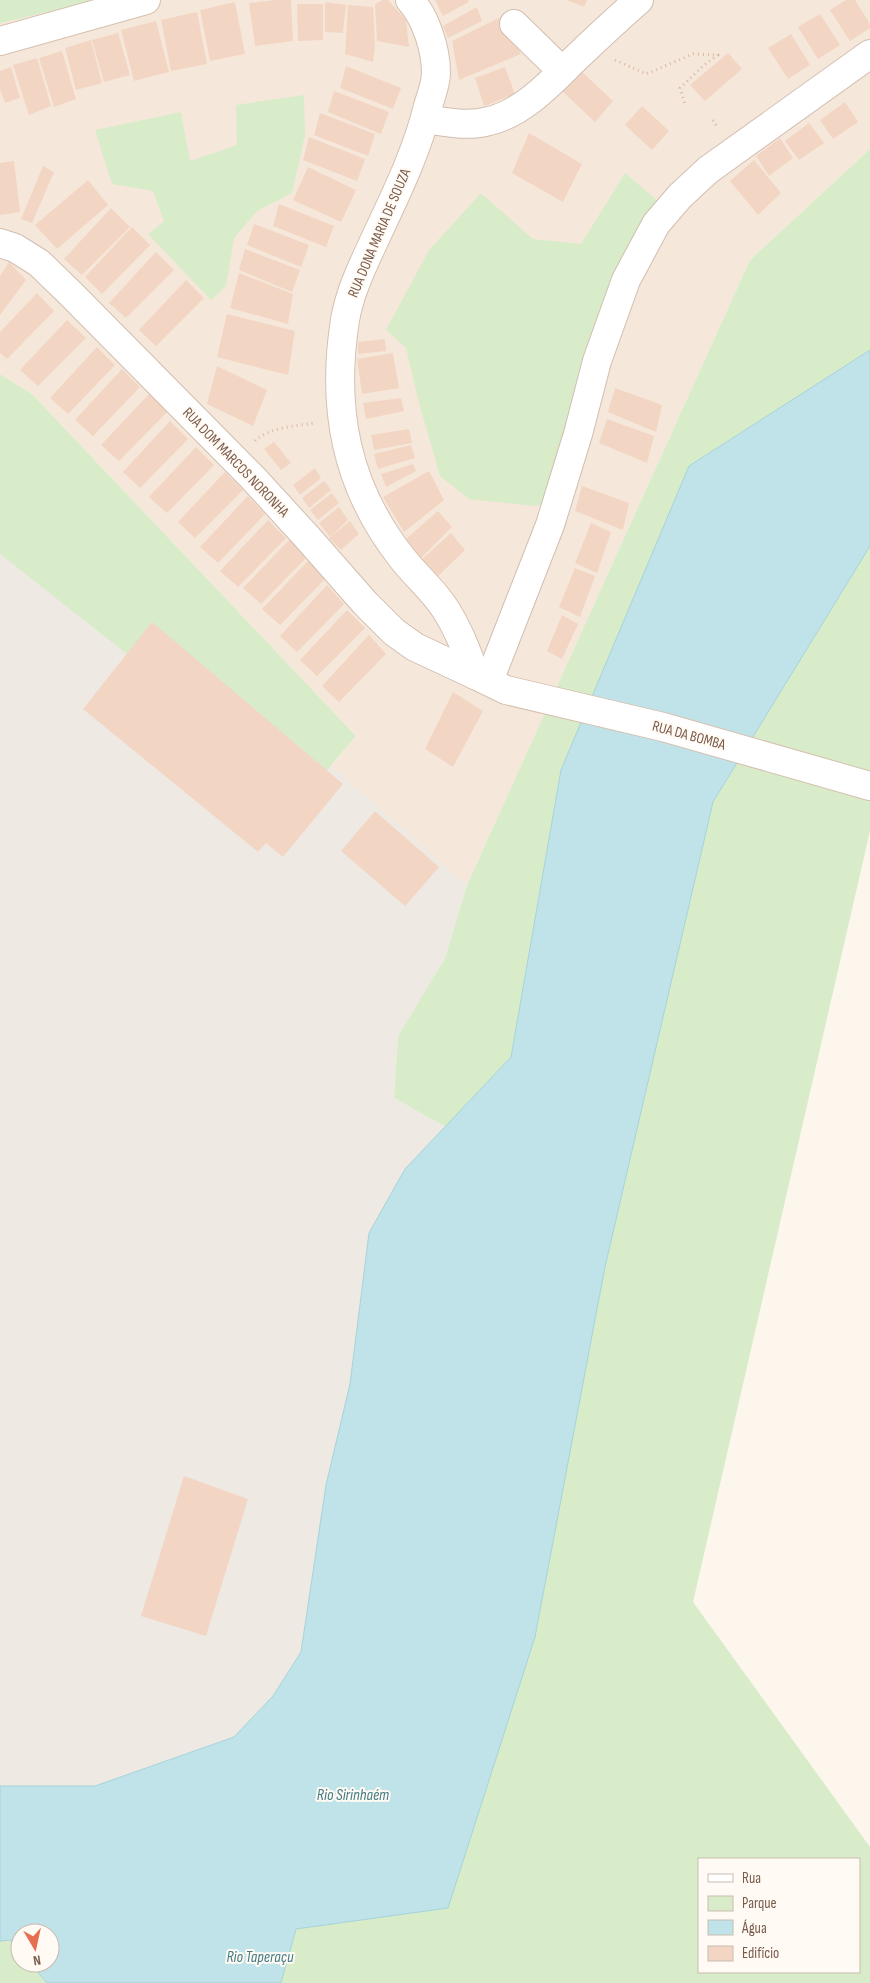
<svg xmlns="http://www.w3.org/2000/svg" width="870" height="1983" font-family="'Sofia Sans Condensed',sans-serif">
  <rect width="100%" height="100%" fill="#fdf6ec"/>
  <path fill="#f5e8da" d="M69 0H870V149L750 260 467 885 327 771 356 736 32 394 0 374V23Z"/>
  <path fill="#efe9e4" d="M0 490 256 700 467 885 445 958 398 1036 394 1098 446 1127 405 1169 326 1485 301 1652 273 1696 234 1737 95 1786H0Z"/>
  <g fill="#d8ecc9" fill-rule="evenodd">
    <path d="M0 0H98L0 23Z"/>
    <path d="M304 95 305 135 292 193 257 211 234 238 226 286 211 300 148 234 164 221 153 191 112 184 95 130 181 112 190 161 237 145 236 105Z"/>
    <path d="M870 149V350L689 466 561 770 511 1057 446 1127 394 1098 398 1036 445 958 467 885 750 260Z"/>
    <path d="M625 173 660 203 547 504 534 506 469 499 440 476 419 403 406 348 386 330 429 250 481 193 533 239 581 244Z"/>
    <path d="M0 374 32 394 356 736 311 789 127 654 0 554Z"/>
    <path d="M870 546V831L693 1602 870 1847V1983H281L296 1929 448 1908 535 1637 605 1267 713 802ZM699 1859H859V1972H699Z"/>
    <path d="M10 1940 20 1951V1963H30L47 1983H0V1941Z"/>
  </g>
  <path fill="#bfe3e8" stroke="#a5d3da" d="M870 350V546L713 802 605 1267 535 1637 448 1908 296 1929 281 1983H47L30 1963H50V1933H20V1951L10 1940 0 1941V1786H95L234 1737 273 1696 301 1652 326 1485 350 1384 369 1233 405 1169 511 1057 561 770 689 466Z"/>
  <g fill="#f3d5c3">
    <path d="M276 0H291L293 41 255 46 249 3Z"/>
    <path d="M383 0H388L406 20 409 47 377 41 375 4Z"/>
    <path d="M435 0H468L469 2 443 16Z"/>
    <path d="M567 0H587L584 7Z"/>
    <path d="M846 0H855L870 24V28L850 41 830 10Z"/>
    <path d="M235 2 245 54 210 61 200 10Z"/>
    <path d="M325 2 346 5 343 33 325 32Z"/>
    <path d="M297 4H323V40L298 41Z"/>
    <path d="M348 5 373 7 375 45 373 62 345 54Z"/>
    <path d="M477 7 482 21 448 38 443 26Z"/>
    <path d="M197 12 207 64 171 71 161 20Z"/>
    <path d="M820 14 840 45 818 59 798 27Z"/>
    <path d="M503 16 521 54 459 80 452 41Z"/>
    <path d="M156 21 169 72 134 81 121 30Z"/>
    <path d="M118 33 130 75 104 82 92 40Z"/>
    <path d="M791 34 810 65 788 79 768 48Z"/>
    <path d="M91 40 102 83 76 90 65 48Z"/>
    <path d="M62 51 76 99 54 107 39 58Z"/>
    <path d="M728 53 742 69 705 101 690 85Z"/>
    <path d="M37 58 51 106 29 115 13 65Z"/>
    <path d="M346 66 401 88 393 109 340 88Z"/>
    <path d="M11 67 20 98 5 103 0 89V71Z"/>
    <path d="M505 67 515 94 484 106 475 78Z"/>
    <path d="M578 68 613 101 595 122 560 89Z"/>
    <path d="M334 91 389 112 381 134 328 112Z"/>
    <path d="M845 102 858 122 833 139 820 120Z"/>
    <path d="M642 106 669 131 652 150 625 125Z"/>
    <path d="M320 113 375 134 368 156 314 135Z"/>
    <path d="M809 123 824 143 799 160 785 141Z"/>
    <path d="M529 133 582 164 563 202 512 173Z"/>
    <path d="M309 137 365 159 357 181 303 160Z"/>
    <path d="M780 138 793 158 769 176 756 156Z"/>
    <path d="M754 160 781 193 758 215 730 181Z"/>
    <path d="M14 161 20 212 0 215V163Z"/>
    <path d="M43 166 54 172 32 223 21 219Z"/>
    <path d="M308 167 356 190 341 222 293 200Z"/>
    <path d="M88 180 108 205 57 249 35 225Z"/>
    <path d="M279 204 334 226 326 247 273 226Z"/>
    <path d="M111 208 130 227 82 275 64 259Z"/>
    <path d="M254 224 309 245 301 267 247 245Z"/>
    <path d="M132 227 150 245 102 294 85 277Z"/>
    <path d="M245 249 300 270 292 292 239 270Z"/>
    <path d="M156 252 174 270 126 318 109 303Z"/>
    <path d="M9 262 26 280 0 315V276Z"/>
    <path d="M239 273 293 294 288 324 230 308Z"/>
    <path d="M186 280 204 298 156 346 139 330Z"/>
    <path d="M37 293 54 311 7 359 0 353V332Z"/>
    <path d="M227 314 295 331 288 375 217 357Z"/>
    <path d="M67 320 86 338 38 386 20 370Z"/>
    <path d="M385 339 386 351 358 354V342Z"/>
    <path d="M97 347 115 365 68 414 50 398Z"/>
    <path d="M393 353 399 388 362 394 357 359Z"/>
    <path d="M217 366 267 390 253 426 207 404Z"/>
    <path d="M122 369 140 387 93 436 75 420Z"/>
    <path d="M615 388 662 405 656 432 608 412Z"/>
    <path d="M149 394 167 412 119 461 101 445Z"/>
    <path d="M401 398 404 411 366 419 363 403Z"/>
    <path d="M607 419 654 436 647 463 599 443Z"/>
    <path d="M170 421 188 439 140 488 123 472Z"/>
    <path d="M409 429 412 443 374 450 371 435Z"/>
    <path d="M274 442 291 463 281 470 264 449Z"/>
    <path d="M411 445 415 458 378 469 374 454Z"/>
    <path d="M196 447 214 465 167 513 149 497Z"/>
    <path d="M413 464 416 471 386 487 381 474Z"/>
    <path d="M315 468 321 478 300 495 293 485Z"/>
    <path d="M429 471 444 500 404 532 383 497Z"/>
    <path d="M225 472 243 490 195 538 178 522Z"/>
    <path d="M324 481 331 490 309 508 302 498Z"/>
    <path d="M582 486 629 503 623 530 575 511Z"/>
    <path d="M332 493 339 503 318 520 310 510Z"/>
    <path d="M248 496 265 514 218 563 200 547Z"/>
    <path d="M339 507 348 520 330 537 319 523Z"/>
    <path d="M438 511 452 527 421 558 406 539Z"/>
    <path d="M268 520 286 538 238 587 220 571Z"/>
    <path d="M350 521 359 534 341 550 329 538Z"/>
    <path d="M591 523 611 532 597 573 575 563Z"/>
    <path d="M451 533 465 550 434 580 419 562Z"/>
    <path d="M291 538 308 556 261 604 243 588Z"/>
    <path d="M310 559 327 577 280 625 262 609Z"/>
    <path d="M575 568 595 576 580 617 559 607Z"/>
    <path d="M327 585 344 604 297 652 280 636Z"/>
    <path d="M347 610 365 628 317 676 300 660Z"/>
    <path d="M562 615 578 624 562 659 547 651Z"/>
    <path d="M152 622 343 784 283 857 266 843 258 852 83 709Z"/>
    <path d="M369 635 386 654 339 702 322 686Z"/>
    <path d="M453 692 483 711 453 767 425 749Z"/>
    <path d="M375 811 439 867 405 906 341 851Z"/>
    <path d="M184 1476 248 1499 206 1636 141 1616Z"/>
  </g>
  <g fill="none" stroke-linecap="round" stroke-linejoin="round">
    <g stroke="#d1beb0" stroke-width="30">
      <g id="street">
        <path d="M514 24 562 71"/>
        <path d="M425 119C447 122 468 127 489 121 524 113 552 81 577 57 598 37 618 18 639 0"/>
        <path d="M0 243 15 248 39 263 71 294 253 478 307 537 365 603 394 632 415 647 475 675"/>
        <path d="M489 681 550 525 578 434 597 361 626 280 656 224 680 196 708 170 870 54"/>
      </g>
    </g>
    <g stroke="#d6c0b0" stroke-width="30">
      <g id="secondary">
        <path d="M410 0C426 18 436 49 436 73 436 84 431 96 428 106 417 152 395 196 375 239 363 265 350 291 345 320 331 409 346 487 402 558 415 575 432 589 444 607 458 628 467 651 475 675L506 690 663 727 870 786"/>
        <path d="M0 41 146 0"/>
      </g>
    </g>
    <g stroke="#d9b8a5" stroke-width="3" stroke-dasharray="1 4" stroke-linecap="butt">
      <path d="M615 60 646 74 693 54 718 55 704 65 680 88 685 104"/>
      <path d="M713 120 718 128"/>
      <path d="M255 441C270 427 296 426 315 423"/>
    </g>
    <use href="#street" stroke="#fff" stroke-width="28"/>
    <use href="#secondary" stroke="#fff" stroke-width="28"/>
  </g>
  <g text-anchor="middle" stroke-width="4" stroke-linejoin="round" paint-order="stroke">
    <g font-size="15" fill="#7a5c4d" stroke="#fffaf3">
      <text transform="translate(379 233) rotate(-67)" y="5">RUA DONA MARIA DE SOUZA</text>
      <text transform="translate(236 462) rotate(46)" y="5">RUA DOM MARCOS NORONHA</text>
      <text transform="translate(689 735) rotate(15)" y="5">RUA DA BOMBA</text>
    </g>
    <g font-size="16" font-style="italic" fill="#437c86" stroke="#fffaf3">
      <text x="353" y="1800">Rio Sirinhaém</text>
      <text x="260" y="1962">Rio Taperaçu</text>
    </g>
  </g>
  <rect x="698" y="1858" width="162" height="115" fill="#fffaf3" stroke="#cabbb1"/>
  <rect x="708" y="1874" width="25" height="8" fill="#ffffff" stroke="#cabbb1"/>
  <text x="742" y="1883" font-size="15" fill="#7a5c4d">Rua</text>
  <rect x="708" y="1896" width="25" height="15" fill="#d8ecc9" stroke="#cabbb1"/>
  <text x="742" y="1908" font-size="15" fill="#7a5c4d">Parque</text>
  <rect x="708" y="1920" width="25" height="15" fill="#bfe3e8" stroke="#cabbb1"/>
  <text x="742" y="1933" font-size="15" fill="#7a5c4d">Água</text>
  <rect x="708" y="1946" width="25" height="15" fill="#f3d5c3" stroke="#cabbb1"/>
  <text x="742" y="1958" font-size="15" fill="#7a5c4d">Edifício</text>
  <g transform="translate(35 1948) rotate(171)"><circle r="24" fill="#fffaf3" stroke="#cabbb1"/>
  <path d="M0-4L9 19L0 12L-9 19Z" fill="#e76f51"/>
  <text y="-8" font-size="14" font-weight="bold" text-anchor="middle" fill="#7a5c4d">N</text>
  </g>
</svg>
